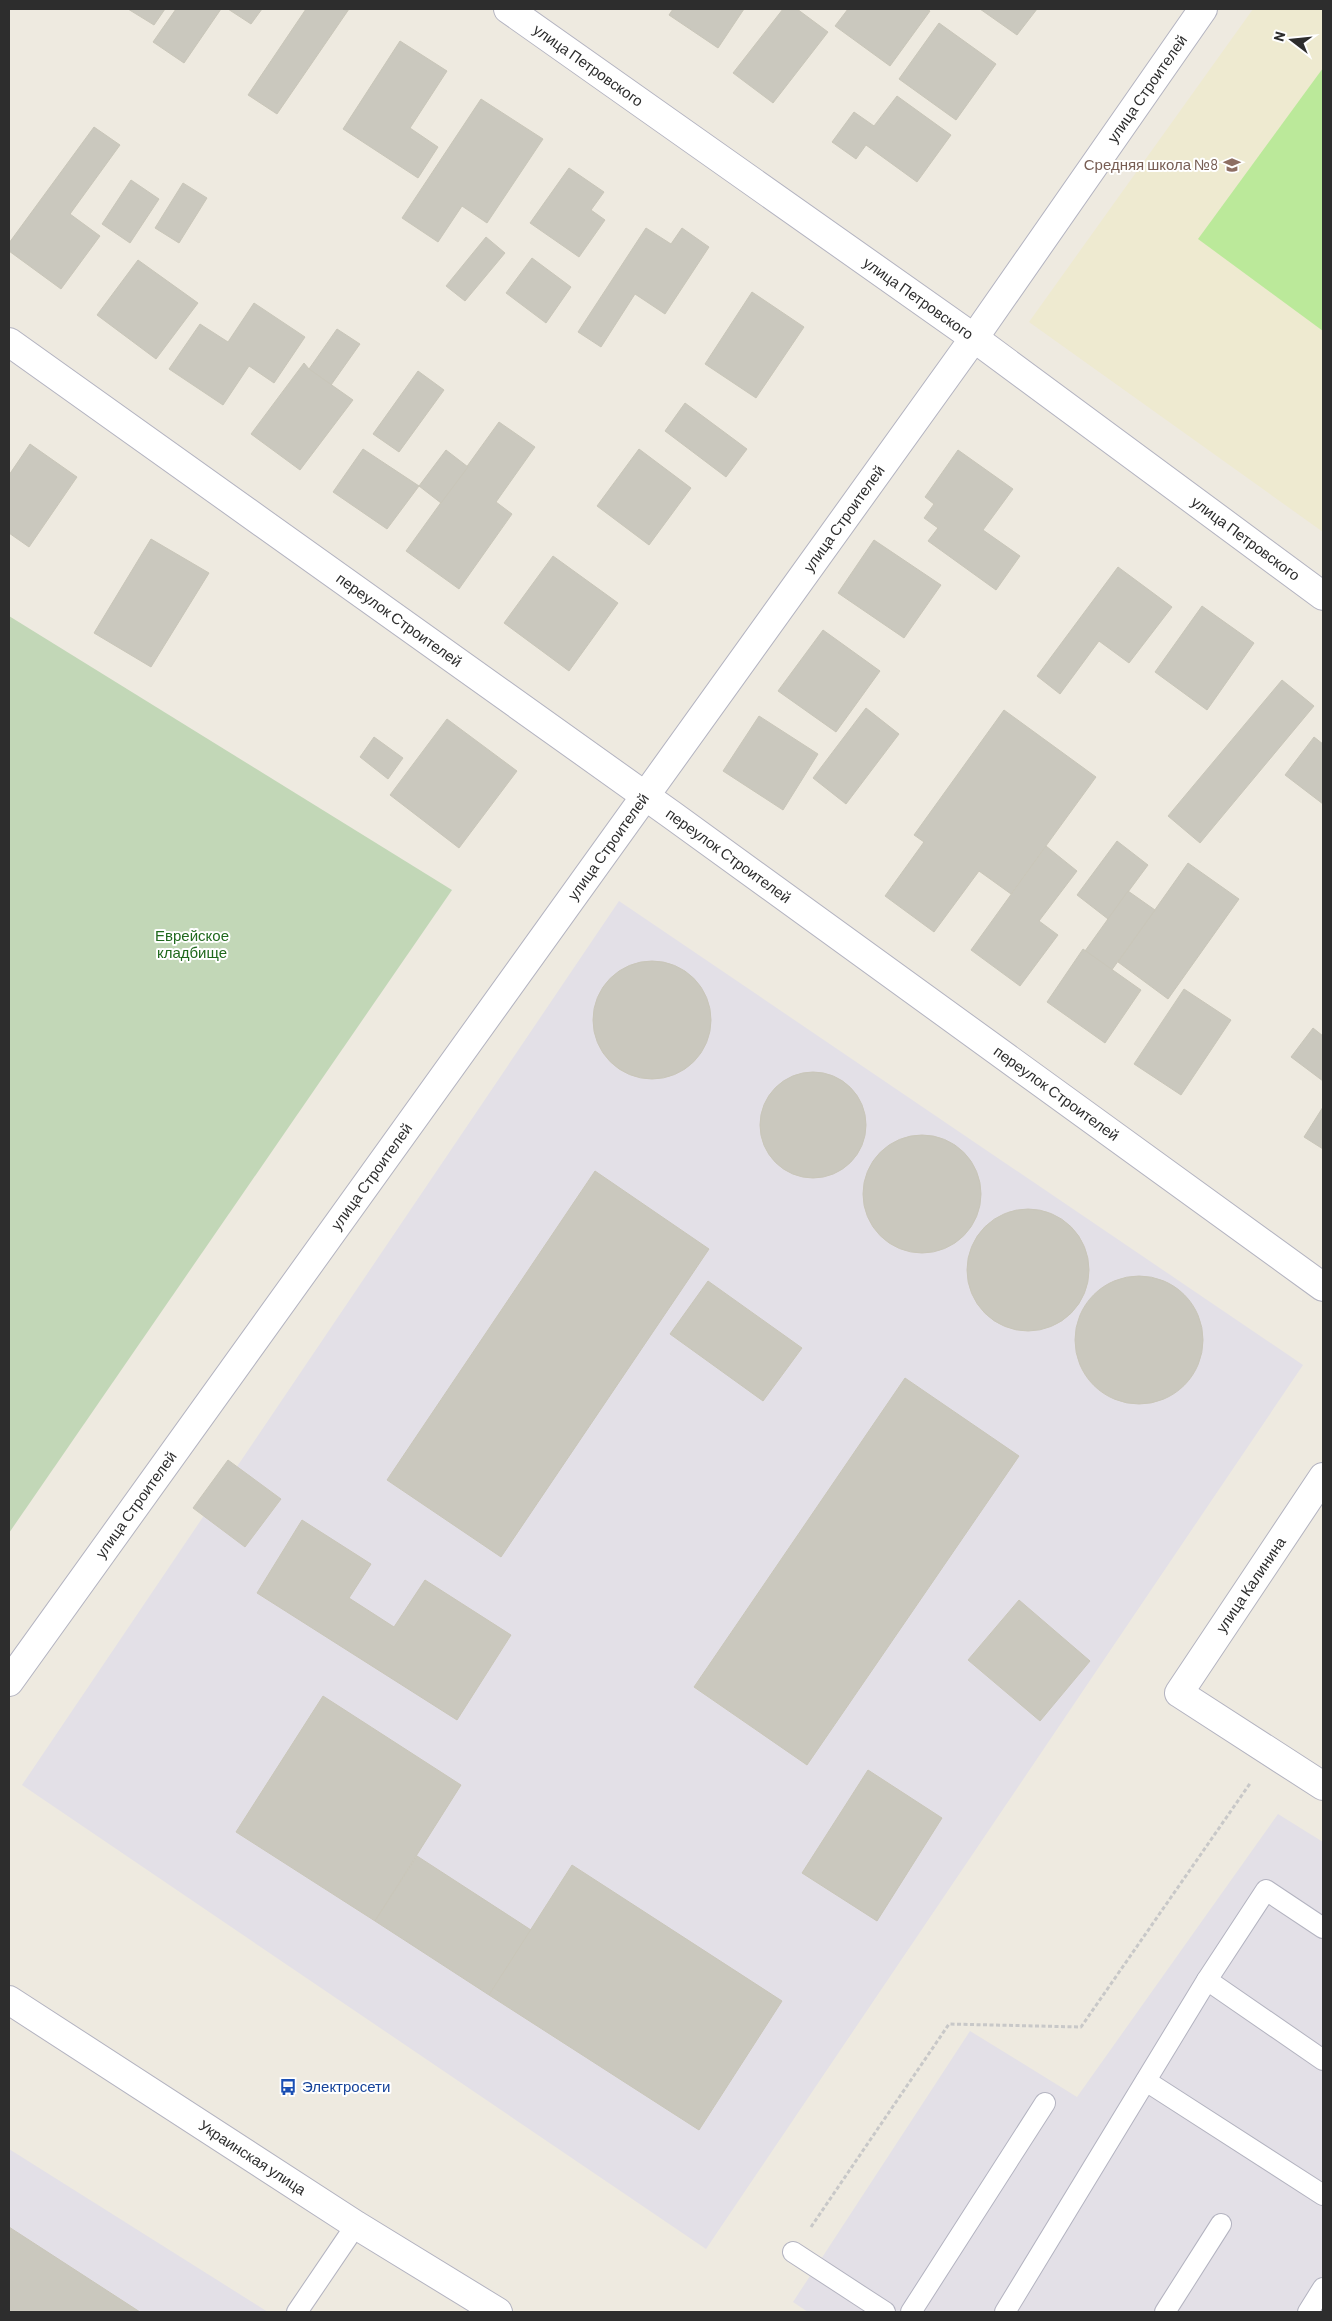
<svg xmlns="http://www.w3.org/2000/svg" width="1332" height="2321" font-family="Barlow,sans-serif">
  <rect width="100%" height="100%" fill="#eeeae0"/>
  <g fill="#e3e0e7">
    <path d="M619 901 1303 1365 706 2249 22 1785Z"/>
    <path d="M1278 1814 1323 1842V2312H808L793 2302 970 2031 1077 2097Z"/>
    <path d="M9 2149 268 2312H9Z"/>
  </g>
  <path fill="#eeead0" d="M1253 9H1323V532L1029 322Z"/>
  <path fill="#c2d7b7" d="M9 616 452 890 9 1533Z"/>
  <path fill="#bbe99a" d="M1323 68V331L1198 239Z"/>
  <g fill="#cac8be" stroke="#c9c6b9">
    <path d="M128 9H165L154 25Z"/>
    <path d="M176 9H221L184 63 153 42Z"/>
    <path d="M228 9H262L251 24Z"/>
    <path d="M306 9H349L277 114 248 95Z"/>
    <path d="M673 9H744L718 48 669 15Z"/>
    <path d="M783 9H797L828 32 773 103 733 73Z"/>
    <path d="M848 9H926L930 11 890 66 835 26Z"/>
    <path d="M980 9H1037L1017 35Z"/>
    <path d="M939 23 996 64 956 120 899 79Z"/>
    <path d="M400 41 447 71 410 128 438 147 418 178 343 129Z"/>
    <path d="M897 96 951 135 917 182 866 145 856 159 832 142 854 112 874 126Z"/>
    <path d="M481 99 543 139 487 223 462 206 438 242 402 218Z"/>
    <path d="M94 127 120 145 70 214 100 236 61 289 9 251V243Z"/>
    <path d="M569 168 604 192 591 210 605 220 579 257 530 223Z"/>
    <path d="M131 180 159 199 130 243 102 224Z"/>
    <path d="M183 183 207 198 179 243 155 228Z"/>
    <path d="M646 228 671 244 682 228 709 247 665 314 635 294 601 347 578 332Z"/>
    <path d="M486 237 505 253 465 301 446 286Z"/>
    <path d="M532 258 571 287 546 323 506 293Z"/>
    <path d="M138 260 198 303 156 359 97 315Z"/>
    <path d="M752 292 804 327 756 398 705 364Z"/>
    <path d="M254 303 305 337 274 383 249 366 223 405 169 369 200 324 228 342Z"/>
    <path d="M337 329 360 344 331 385 309 369Z"/>
    <path d="M304 363 309 369 353 400 300 470 251 434Z"/>
    <path d="M418 371 444 390 399 452 373 434Z"/>
    <path d="M685 403 747 449 726 477 665 431Z"/>
    <path d="M499 422 535 447 496 502 512 514 459 589 406 551Z"/>
    <path d="M30 444 77 477 29 547 9 533V475Z"/>
    <path d="M363 449 419 486 387 529 333 492Z"/>
    <path d="M639 449 691 488 649 545 597 506Z"/>
    <path d="M446 450 468 467 441 503 419 486Z"/>
    <path d="M958 450 1013 489 983 530 1020 556 996 590 928 541 938 528 924 518 934 504 925 497Z"/>
    <path d="M151 539 209 573 151 667 94 633Z"/>
    <path d="M874 540 941 585 904 638 838 593Z"/>
    <path d="M553 556 618 603 569 671 504 623Z"/>
    <path d="M1118 567 1172 607 1129 663 1099 641 1060 694 1037 676Z"/>
    <path d="M1202 606 1254 643 1207 710 1155 672Z"/>
    <path d="M823 630 880 671 836 732 778 691Z"/>
    <path d="M1282 680 1314 706 1200 843 1168 816Z"/>
    <path d="M866 708 899 734 846 804 813 778Z"/>
    <path d="M1004 710 1096 777 1011 894 979 871 934 932 885 896 924 842 914 835Z"/>
    <path d="M759 716 818 754 783 810 723 771Z"/>
    <path d="M447 719 517 771 459 848 390 795Z"/>
    <path d="M374 737 403 758 388 779 360 757Z"/>
    <path d="M1314 737 1323 744V804L1285 775Z"/>
    <path d="M1117 841 1148 865 1108 919 1077 895Z"/>
    <path d="M1046 846 1077 871 1039 921 1058 935 1020 986 971 950Z"/>
    <path d="M1188 863 1239 899 1168 999 1118 962Z"/>
    <path d="M1128 891 1155 910 1111 971 1085 951Z"/>
    <path d="M1083 949 1141 990 1105 1043 1047 1002Z"/>
    <circle cx="652" cy="1020" r="59"/>
    <path d="M1184 989 1231 1020 1181 1095 1134 1064Z"/>
    <path d="M1313 1028 1323 1036V1081L1291 1057Z"/>
    <circle cx="813" cy="1125" r="53"/>
    <path d="M1323 1107V1149L1304 1137Z"/>
    <circle cx="922" cy="1194" r="59"/>
    <path d="M595 1171 709 1249 501 1557 387 1480Z"/>
    <circle cx="1028" cy="1270" r="61"/>
    <circle cx="1139" cy="1340" r="64"/>
    <path d="M708 1281 802 1348 763 1401 670 1334Z"/>
    <path d="M905 1378 1019 1456 807 1765 694 1687Z"/>
    <path d="M228 1460 281 1499 245 1547 193 1508Z"/>
    <path d="M302 1520 371 1564 349 1598 394 1627 425 1580 511 1635 457 1720 257 1593Z"/>
    <path d="M1019 1600 1090 1661 1040 1721 968 1660Z"/>
    <path d="M323 1696 461 1785 375 1921 236 1832Z"/>
    <path d="M868 1770 942 1818 877 1921 802 1873Z"/>
    <path d="M417 1856 531 1930 489 1995 375 1921Z"/>
    <path d="M572 1865 782 2001 699 2130 489 1995Z"/>
    <path d="M9 2227 140 2312H9Z"/>
  </g>
  <g fill="none" stroke-linecap="round" stroke-linejoin="round">
    <g stroke="#b3b3c0" stroke-width="22">
      <g id="service">
        <path d="M1207 1980 1323 2060"/>
        <path d="M1146 2081 1323 2195"/>
        <path d="M793 2252 885 2312"/>
        <path d="M297 2312 356 2225"/>
        <path d="M911 2312 1045 2103"/>
        <path d="M1005 2312 1207 1980 1266 1890 1323 1928"/>
        <path d="M1165 2312 1221 2224"/>
        <path d="M1308 2312 1323 2288"/>
      </g>
    </g>
    <g stroke="#b3b3c0" stroke-width="30">
      <g id="minor">
        <path id="s1" d="M508 9 974 338 1323 596"/>
        <path id="s2" d="M9 342 672 815 1323 1287"/>
        <path d="M1323 1477 1179 1693 1323 1786"/>
        <path id="s3" d="M9 1682 974 338 1203 9"/>
      </g>
    </g>
    <g stroke="#b3b3c0" stroke-width="30">
      <g id="tertiary">
        <path id="s4" d="M9 2000 356 2225 498 2312"/>
      </g>
    </g>
    <path stroke="#c8c8c8" stroke-width="3" stroke-dasharray="4 2.5" stroke-linecap="butt" d="M811 2227 949 2024 1081 2027 1251 1782"/>
    <use href="#service" stroke="#fff" stroke-width="20"/>
    <use href="#minor" stroke="#fff" stroke-width="28"/>
    <use href="#tertiary" stroke="#fff" stroke-width="28"/>
  </g>
  <defs>
    <g id="school-bare" transform="scale(1.35)"><path d="M0-5L7-2L0 1L-7-2ZM-4 1L0 2.5L4 1V4Q0 6-4 4Z" fill="#8d6e63" stroke="#fff" stroke-width="2.5" paint-order="stroke"/></g>
    <g id="bus-bare" transform="scale(1.35)"><path d="M-5-6H5V4H4V6H2V4H-2V6H-4V4H-5ZM-3.5-4V0h7V-4ZM-3.5 1.2v1.5H-2V1.2ZM2 1.2v1.5H3.5V1.2Z" fill="#1a4fb4" stroke="#fff" stroke-width="2.5" paint-order="stroke"/></g>
  </defs>
  <g fill-rule="evenodd">
    <use href="#school-bare" x="1232" y="165"/>
    <use href="#bus-bare" x="288" y="2087"/>
  </g>
  <g text-anchor="middle" stroke-width="4" stroke-linejoin="round" paint-order="stroke">
    <g font-size="15" fill="#2d2d2d" stroke="#fff">
      <text dy="5" stroke="none"><textPath href="#s1" startOffset="98">улица Петровского</textPath></text>
      <text dy="5" stroke="none"><textPath href="#s3" startOffset="1958">улица Строителей</textPath></text>
      <text dy="5" stroke="none"><textPath href="#s1" startOffset="502">улица Петровского</textPath></text>
      <text dy="5" stroke="none"><textPath href="#s3" startOffset="1432">улица Строителей</textPath></text>
      <text dy="5" stroke="none"><textPath href="#s1" startOffset="908">улица Петровского</textPath></text>
      <text dy="5" stroke="none"><textPath href="#s2" startOffset="479">переулок Строителей</textPath></text>
      <text dy="5" stroke="none"><textPath href="#s3" startOffset="1028">улица Строителей</textPath></text>
      <text dy="5" stroke="none"><textPath href="#s2" startOffset="884">переулок Строителей</textPath></text>
      <text dy="5" stroke="none"><textPath href="#s2" startOffset="1289">переулок Строителей</textPath></text>
      <text dy="5" stroke="none"><textPath href="#s3" startOffset="622">улица Строителей</textPath></text>
      <text dy="5" stroke="none"><textPath href="#s3" startOffset="218">улица Строителей</textPath></text>
      <text transform="translate(1251 1585) rotate(-56)" y="5">улица Калинина</text>
      <text dy="5" stroke="none"><textPath href="#s4" startOffset="290">Украинская улица</textPath></text>
    </g>
    <g font-size="15" fill="#785e54" stroke="#fff" text-anchor="end">
      <text x="1218" y="170">Средняя школа №8</text>
    </g>
    <g font-size="15" fill="#20691d" stroke="#fff">
      <text x="192" y="941">Еврейское<tspan x="192" dy="17">кладбище</tspan></text>
    </g>
    <g font-size="15" fill="#164399" stroke="#fff" text-anchor="start">
      <text x="302" y="2092">Электросети</text>
    </g>
  </g>
  <rect width="1332" height="2321" fill="none" stroke="#2d2d2d" stroke-width="20"/>
  <g transform="translate(1292 40) rotate(286)" stroke="#ffffff" stroke-width="4" paint-order="stroke">
  <path d="M0-4L9 19L0 12L-9 19Z" fill="#2d2d2d"/>
  <text y="-8" font-size="14" font-weight="bold" text-anchor="middle" fill="#2d2d2d">N</text>
  </g>
</svg>
